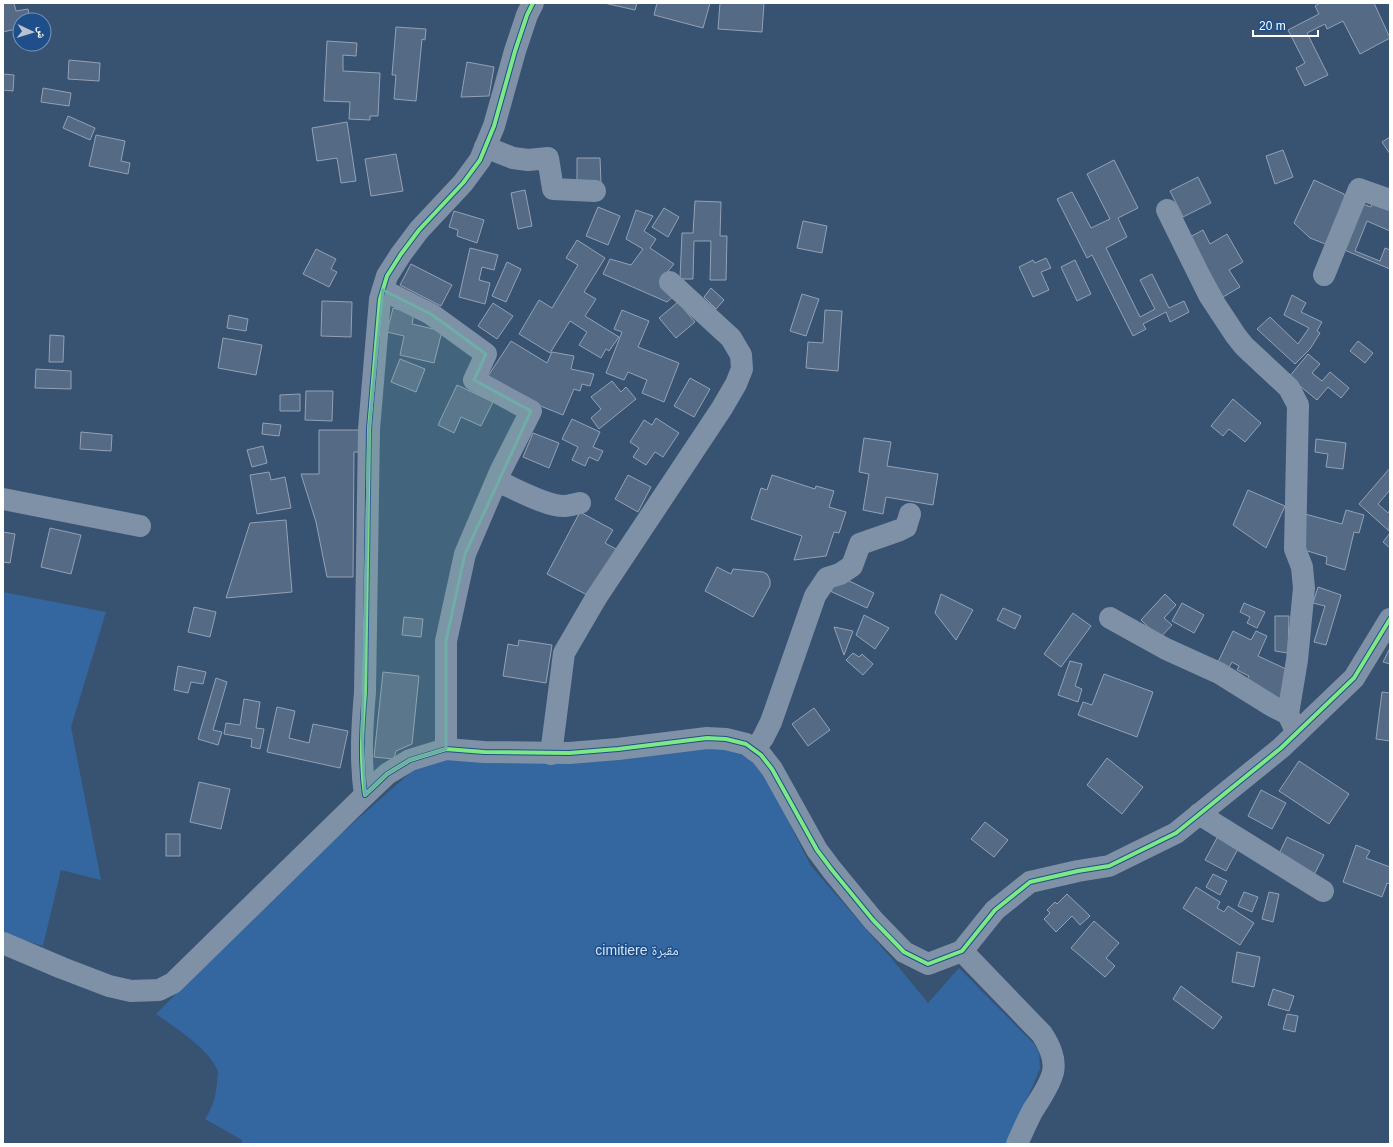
<svg xmlns="http://www.w3.org/2000/svg" width="1393" height="1147" font-family="Helvetica,'Noto Naskh Arabic',sans-serif">
  <rect width="100%" height="100%" fill="#385272"/>
  <g fill="#3466a0">
    <path d="M3 592 106 612 71 727 101 880 61 870 43 946 3 934Z"/>
    <path d="M727 744 751 761 759 768 772 789 811 866 892 959 928 1003 959 968 1035 1045 1039 1052 1040 1069 1007 1144H242V1140L205 1119C213 1107 216 1096 217 1082 217 1079 218 1075 218 1072 212 1051 173 1026 156 1014L293 876 419 765 445 756Z"/>
  </g>
  <g fill="#556a84" stroke="#93a2b5">
    <path d="M3 3H14L16 11 28 9 30 20H20V28L3 32Z"/>
    <path d="M604 3H637L635 10Z"/>
    <path d="M657 3H710L703 28 654 15Z"/>
    <path d="M720 3H764L762 32 718 29Z"/>
    <path d="M1320 3H1374L1390 38 1360 54 1343 21 1327 29 1325 24 1307 33 1328 75 1305 86 1296 68 1305 63 1288 30 1319 14 1315 6Z"/>
    <path d="M396 27 426 29 425 40 422 39 416 101 394 99 396 75H392Z"/>
    <path d="M327 41 357 43 356 56 343 55V71L380 73 378 116H370V120L349 119 350 102 324 101Z"/>
    <path d="M69 60 100 63 99 81 68 79Z"/>
    <path d="M467 62 494 67 489 96 461 97Z"/>
    <path d="M3 74 14 75 13 91 3 90Z"/>
    <path d="M43 88 71 93 69 106 41 102Z"/>
    <path d="M68 116 95 128 90 140 63 128Z"/>
    <path d="M347 122 356 181 341 183 337 158 317 161 312 128Z"/>
    <path d="M96 135 125 141 121 161 130 163 128 174 89 166Z"/>
    <path d="M1390 137V154L1382 142Z"/>
    <path d="M1283 150 1293 177 1275 184 1266 156Z"/>
    <path d="M396 154 403 191 371 196 365 159Z"/>
    <path d="M577 158H600L601 183H577Z"/>
    <path d="M1114 160 1138 208 1118 218 1127 237 1106 248 1140 317 1155 309 1140 280 1152 274 1169 308 1184 301 1189 312 1170 322 1166 312 1143 324 1146 329 1133 336 1092 255 1087 258 1057 199 1072 192 1091 228 1110 219 1087 174Z"/>
    <path d="M1198 177 1211 203 1183 217 1170 191Z"/>
    <path d="M1314 180 1344 194 1346 205 1328 245 1310 238 1294 223Z"/>
    <path d="M525 190 532 226 518 229 511 193Z"/>
    <path d="M1374 200 1390 206V231L1367 221 1355 251 1380 261 1385 248 1390 250V269L1342 249 1360 203 1371 207Z"/>
    <path d="M695 201 721 202 720 236H727L726 280H710L711 241H694L693 279H680L682 233H693Z"/>
    <path d="M598 207 620 216 608 245 586 236Z"/>
    <path d="M664 208 679 217 668 237 652 227Z"/>
    <path d="M636 210 653 216 644 231 656 239 650 248 674 264 659 282 676 294 667 302 603 274 610 259 631 265 643 249 626 239Z"/>
    <path d="M454 211 484 220 477 243 457 236 458 230 449 227Z"/>
    <path d="M803 221 827 226 822 253 797 248Z"/>
    <path d="M1203 230 1210 244 1227 234 1243 262 1229 270 1240 287 1223 297 1190 237Z"/>
    <path d="M577 240 605 258 584 292 596 299 585 316 619 337 609 351 606 349 601 358 579 345 587 332 570 321 550 353 519 334 539 300 552 308 578 265 566 258Z"/>
    <path d="M470 248 498 255 494 270 482 267 479 280 490 283 485 304 459 297Z"/>
    <path d="M316 249 336 259 331 269 337 272 329 287 303 274Z"/>
    <path d="M1046 258 1051 268 1041 272 1049 290 1033 297 1019 267 1033 260 1035 263Z"/>
    <path d="M1075 260 1091 294 1077 301 1061 267Z"/>
    <path d="M507 262 521 269 506 302 492 296Z"/>
    <path d="M411 264 452 285 441 306 400 285Z"/>
    <path d="M711 288 724 300 716 309 704 297Z"/>
    <path d="M802 294 819 299 806 336 790 331Z"/>
    <path d="M1292 295 1306 303 1301 312 1322 322 1317 331 1320 333 1310 349 1295 364 1257 329 1270 317 1298 344 1309 328 1284 315Z"/>
    <path d="M322 301 352 302 351 337 321 336Z"/>
    <path d="M678 302 695 322 676 338 659 318Z"/>
    <path d="M493 303 513 316 497 339 478 326Z"/>
    <path d="M393 308 414 313 412 324 442 331 434 363 400 355 404 336 387 332Z"/>
    <path d="M622 310 649 321 638 347 679 363 664 402 642 393 647 380 628 372 624 380 606 373 622 332 614 329Z"/>
    <path d="M825 310 842 311 838 371 806 368 808 342 823 343Z"/>
    <path d="M229 315 248 319 246 331 227 328Z"/>
    <path d="M50 335 64 336 63 362H49Z"/>
    <path d="M223 338 262 345 256 375 218 368Z"/>
    <path d="M511 341 547 363 552 352 574 356 571 369 594 374 590 386 582 384 580 391 574 389 563 415 533 403 488 376Z"/>
    <path d="M1358 341 1373 353 1365 363 1350 351Z"/>
    <path d="M1308 354 1320 364 1312 373 1322 381 1330 372 1349 388 1341 398 1328 387 1317 400 1289 377Z"/>
    <path d="M400 359 425 369 416 392 391 382Z"/>
    <path d="M36 369 71 371V389L35 388Z"/>
    <path d="M690 378 710 389 694 417 674 406Z"/>
    <path d="M612 381 621 392 626 387 636 399 599 429 591 418 601 409 591 397Z"/>
    <path d="M457 385 493 402 481 426 461 417 454 433 438 425Z"/>
    <path d="M306 391H333L332 421 305 420Z"/>
    <path d="M300 394V411H280V395Z"/>
    <path d="M1233 399 1261 423 1245 442 1229 429 1223 436 1211 426Z"/>
    <path d="M656 418 679 433 663 457 655 452 646 465 633 457 639 448 630 442 644 420 652 425Z"/>
    <path d="M572 419 600 432 593 447 603 451 598 461 589 457 585 466 572 460 578 447 562 439Z"/>
    <path d="M263 423 281 425 279 436 262 434Z"/>
    <path d="M319 430H361V452H354L353 577H327L316 522 301 474H319Z"/>
    <path d="M81 432 112 435 111 451 80 449Z"/>
    <path d="M533 433 559 443 549 468 523 457Z"/>
    <path d="M864 438 891 442 887 466 938 474 933 505 886 497 883 514 863 510 869 474 859 472Z"/>
    <path d="M1316 439 1346 443 1343 469 1326 467 1328 454 1315 452Z"/>
    <path d="M263 446 267 463 252 467 247 450Z"/>
    <path d="M1390 468V490L1378 504 1388 513 1390 510 1389 531 1359 504Z"/>
    <path d="M269 472 271 480 285 477 291 508 257 514 250 475Z"/>
    <path d="M628 475 651 487 638 512 615 499Z"/>
    <path d="M772 475 815 489 816 486 834 491 829 507 846 512 839 533 834 532 826 556 794 560 802 536 751 519 761 488 767 490Z"/>
    <path d="M1248 490 1285 506 1266 548 1233 525Z"/>
    <path d="M1346 510 1364 515 1359 533 1354 532 1345 570 1326 564 1327 557 1301 549 1305 514 1342 524Z"/>
    <path d="M580 512 613 530 605 543 616 549 591 597 547 574Z"/>
    <path d="M286 520 292 592 226 598 250 523Z"/>
    <path d="M50 528 81 535 71 574 41 567Z"/>
    <path d="M3 532 15 534 10 563 3 562Z"/>
    <path d="M1390 533V548L1383 542Z"/>
    <path d="M717 567 731 574 733 569 763 572 767 574 770 580V586L753 617 705 591Z"/>
    <path d="M843 578 874 593 867 608 830 591 834 582Z"/>
    <path d="M1318 587 1341 595 1326 645 1314 642 1325 606 1313 603Z"/>
    <path d="M941 594 973 610 956 640 935 613Z"/>
    <path d="M1165 594 1176 605 1164 618 1172 625 1160 638 1141 620Z"/>
    <path d="M1182 603 1204 615 1194 633 1172 621Z"/>
    <path d="M1244 603 1265 612 1257 628 1247 623 1250 617 1240 612Z"/>
    <path d="M194 607 216 612 210 637 188 632Z"/>
    <path d="M1003 608 1021 616 1015 629 997 620Z"/>
    <path d="M1073 613 1091 626 1061 667 1044 654Z"/>
    <path d="M864 615 889 628 875 649 856 635Z"/>
    <path d="M1275 616H1289L1288 653 1275 651Z"/>
    <path d="M404 617 423 619 421 637 402 635Z"/>
    <path d="M834 627 853 631 844 655Z"/>
    <path d="M1233 631 1251 640 1256 631 1267 636 1258 656 1286 669 1280 701 1245 683 1249 676 1237 670 1239 666 1232 662 1228 669 1217 664Z"/>
    <path d="M519 640 552 645 546 683 503 676 508 644 518 646Z"/>
    <path d="M1390 648V664L1383 662Z"/>
    <path d="M853 653 859 657 862 654 873 664 863 675 846 660Z"/>
    <path d="M1070 661 1082 664 1075 686 1082 689 1078 702 1058 695Z"/>
    <path d="M178 666 206 672 203 684 191 682 188 693 174 690Z"/>
    <path d="M383 672 419 676 412 744 396 751 394 759 374 757Z"/>
    <path d="M1104 674 1153 692 1137 737 1078 715 1083 702 1092 705Z"/>
    <path d="M216 678 227 682 213 730 222 732 218 745 198 739Z"/>
    <path d="M1382 692 1390 693V741L1376 739Z"/>
    <path d="M244 699 260 702 256 728 264 729 260 749 251 747 252 739 224 734 226 723 240 725Z"/>
    <path d="M277 707 295 711 289 738 309 743 313 724 348 731 340 768 267 752Z"/>
    <path d="M814 708 830 730 808 746 792 724Z"/>
    <path d="M1107 758 1143 787 1122 814 1087 785Z"/>
    <path d="M1299 761 1349 794 1329 824 1279 791Z"/>
    <path d="M199 782 230 789 221 829 190 822Z"/>
    <path d="M1261 790 1286 803 1272 829 1248 816Z"/>
    <path d="M985 822 1008 840 994 857 971 839Z"/>
    <rect x="166" y="834" width="14" height="22"/>
    <path d="M1218 836 1239 847 1226 871 1205 860Z"/>
    <path d="M1287 837 1324 855 1314 875 1278 856Z"/>
    <path d="M1356 845 1370 851 1366 858 1390 867V884L1387 883 1382 897 1343 882Z"/>
    <path d="M1213 874 1227 881 1220 895 1206 887Z"/>
    <path d="M1196 887 1220 902 1217 908 1224 912 1228 906 1254 923 1240 945 1183 908Z"/>
    <path d="M1244 892 1258 897 1252 912 1238 906Z"/>
    <path d="M1269 892 1279 894 1273 922 1262 919Z"/>
    <path d="M1067 894 1090 916 1080 925 1072 916 1056 932 1044 919 1050 913 1047 910 1055 902 1057 904Z"/>
    <path d="M1094 921 1119 943 1106 958 1115 966 1105 977 1071 948Z"/>
    <path d="M1237 952 1260 957 1254 987 1232 982Z"/>
    <path d="M1181 986 1222 1017 1213 1029 1173 999Z"/>
    <path d="M1273 989 1294 996 1289 1011 1268 1005Z"/>
    <path d="M1287 1014 1298 1016 1295 1032 1283 1029Z"/>
  </g>
  <g fill="none" stroke-linecap="round" stroke-linejoin="round">
    <g stroke="#7f91a6" stroke-width="22">
      <path d="M533 3 527 15 515 51 494 126 480 160 463 183 419 230 401 254 387 276 380 299 369 429 365 692C362 727 360 761 365 795L387 774 410 760 446 749 484 752 569 753 618 749 707 738 726 739 746 744 761 755 772 769 817 850 832 870 873 920 904 952 928 964 962 951 995 910 1030 882 1078 871 1109 866 1176 833 1281 748 1354 678 1390 619"/>
      <path d="M485 147 513 158 528 160 548 158 553 189 595 191"/>
      <path d="M1167 210 1209 295 1236 336 1244 346 1289 388 1298 405 1295 549 1302 567 1304 588 1297 660 1288 714 1297 733"/>
      <path d="M1324 275 1359 189 1390 200"/>
      <path d="M383 290 431 314 486 354 474 380 531 411 500 472 465 554 446 641V749"/>
      <path d="M497 481C514 488 547 507 565 506 570 506 575 504 580 503"/>
      <path d="M3 499 140 526"/>
      <path d="M1110 618 1166 649 1219 673 1272 706 1288 714"/>
      <path d="M754 750 763 738 771 722 815 596 827 578 840 574 852 566 860 544 900 530 906 527 910 514"/>
      <path d="M551 754 564 653 596 598 722 408 736 384 742 369 741 355 731 338 670 282"/>
      <path d="M1199 814 1323 891"/>
      <path d="M3 943 62 968 109 986 131 991 159 990 173 983 365 795"/>
      <path d="M962 951 1042 1034C1049 1045 1056 1058 1053 1072 1050 1085 1040 1099 1033 1110 1027 1121 1022 1133 1017 1144"/>
    </g>
    <g stroke="#1f4f8a" stroke-width="6">
      <path id="cycleway" d="M533 3 527 15 515 51 494 126 480 160 463 183 419 230 401 254 387 276 380 299 369 429 365 692C362 727 360 761 365 795L387 774 410 760 446 749 484 752 569 753 618 749 707 738 726 739 746 744 761 755 772 769 817 850 832 870 873 920 904 952 928 964 962 951 995 910 1030 882 1078 871 1109 866 1176 833 1281 748 1354 678 1390 619"/>
    </g>
    <use href="#cycleway" stroke="#7ce984" stroke-width="4"/>
  </g>
  <path fill="#6fada8" fill-opacity="0.2" stroke="#6fada8" stroke-width="3" stroke-linejoin="round" d="M383 290 431 314 486 354 474 380 531 411 465 554 446 641V749L410 760 387 774 365 795 362 731 369 429Z"/>
  <g text-anchor="middle" stroke-width="3" stroke-linejoin="round" paint-order="stroke">
    <g font-size="14" fill="#d0e3f8" stroke="#1f4f8a">
      <text x="637" y="955">cimitiere مقبرة</text>
    </g>
  </g>
  <rect width="1393" height="1147" fill="none" stroke="#ffffff" stroke-width="8"/>
  <g transform="translate(32 32) rotate(94)"><circle r="19" fill="#1f4f8a" stroke="#7995b9"/>
  <path d="M0-3L7 15L0 10L-7 15Z" fill="#b9c2ce"/>
  <text y="-6" font-size="11" font-weight="bold" text-anchor="middle" fill="#ffffff">ش</text>
  </g>
  <path d="M1253 30v6h65v-6" fill="none" stroke="#ffffff" stroke-width="2"/>
  <text x="1259" y="30" font-size="12" fill="#ffffff" stroke="#1f4f8a" stroke-width="3" paint-order="stroke">20 m</text>
</svg>
